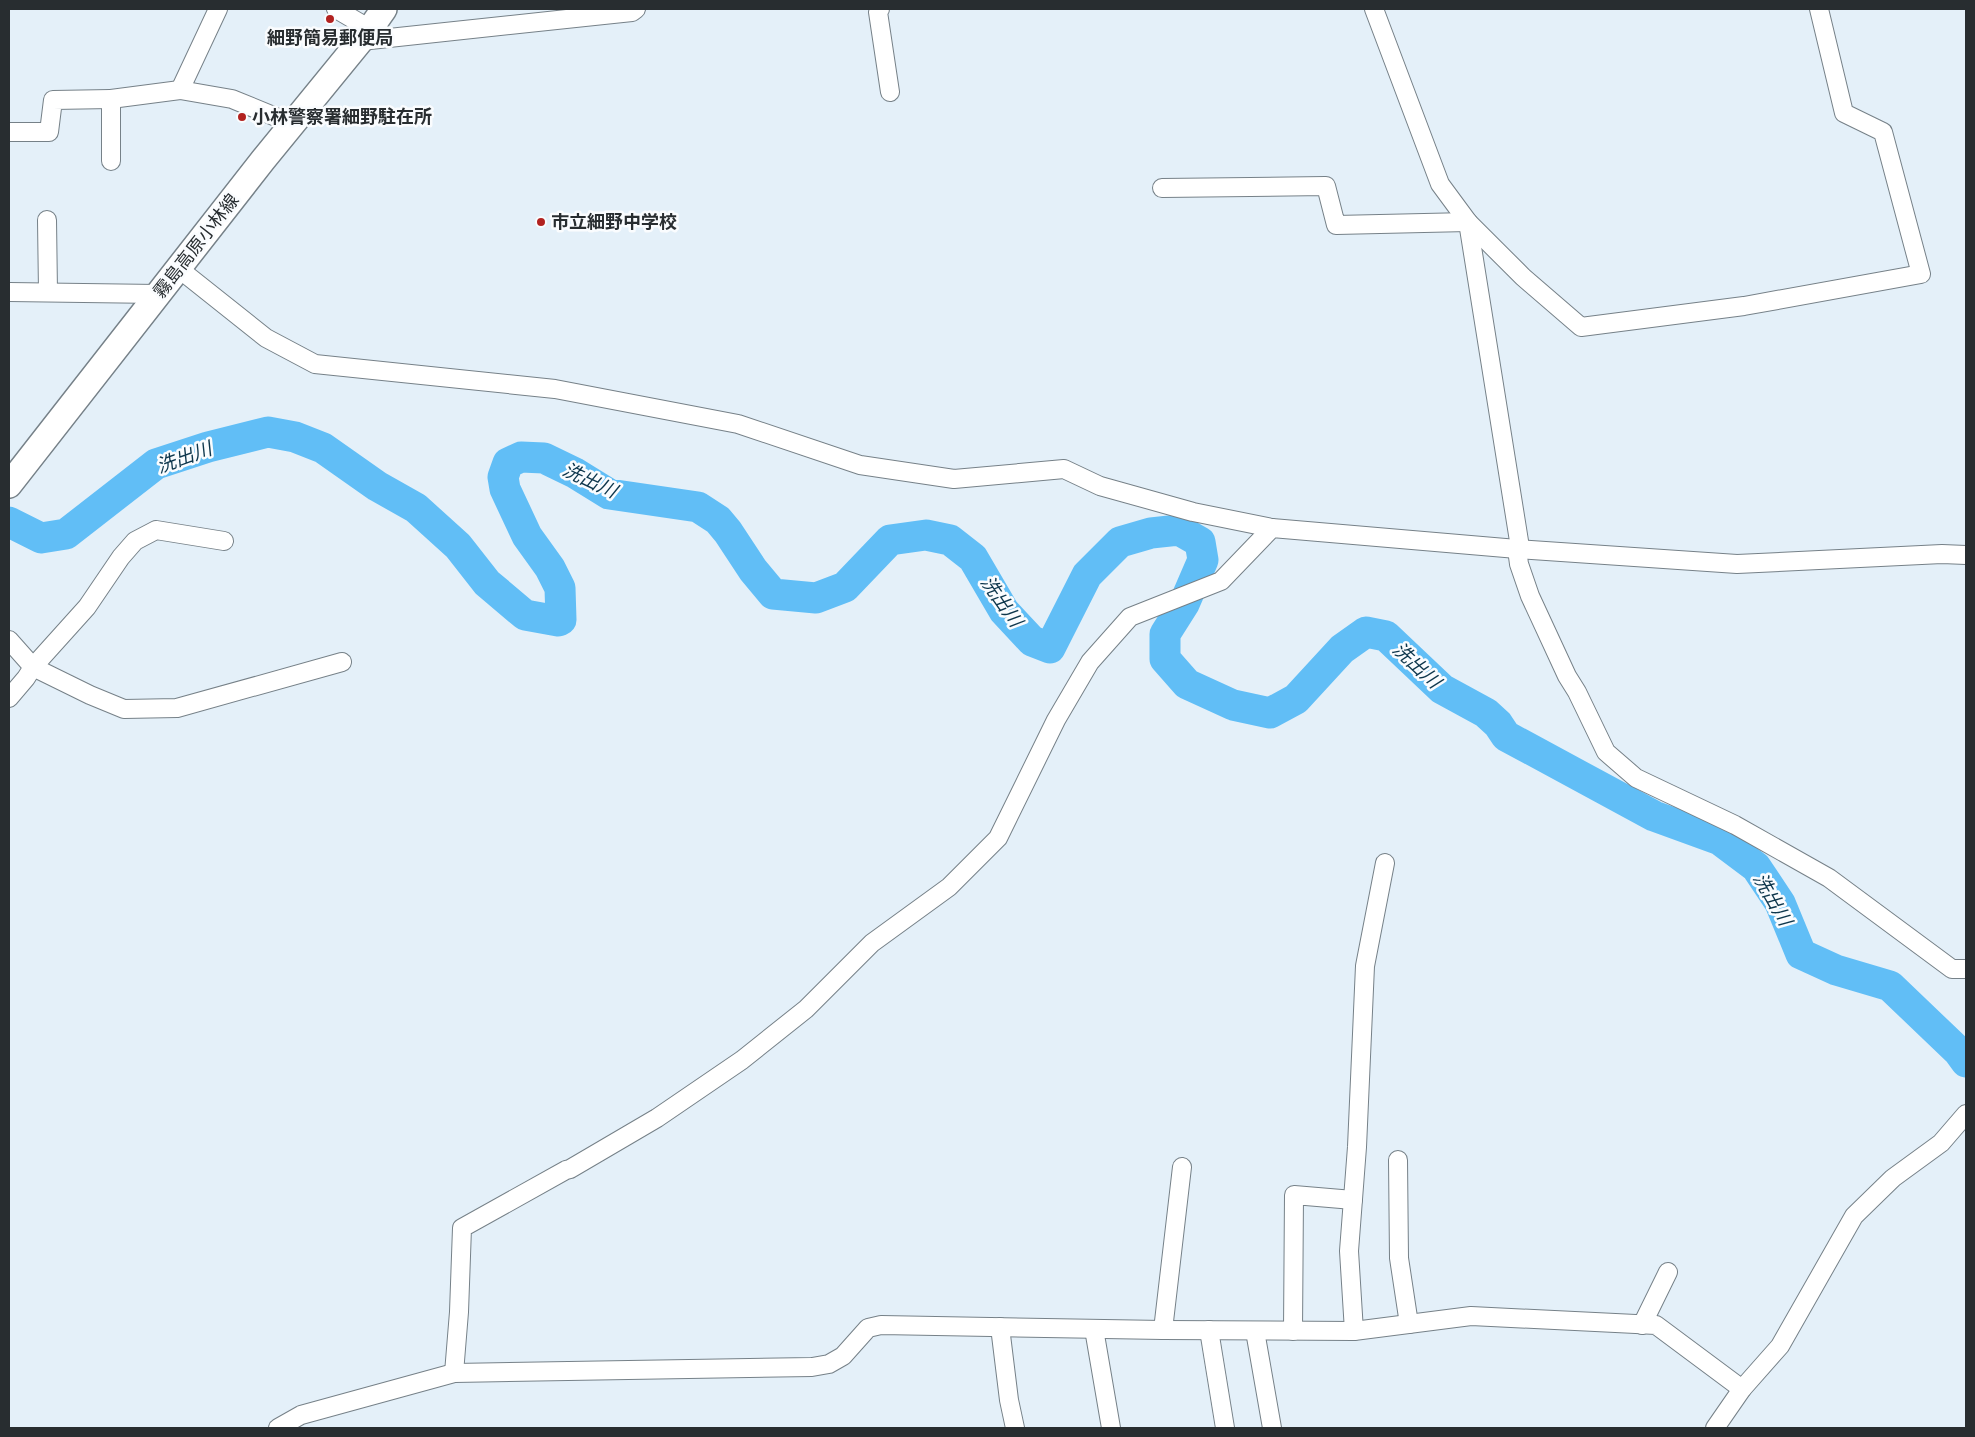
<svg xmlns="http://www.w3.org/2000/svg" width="1975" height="1437" font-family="Raleway,'Noto Sans JP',sans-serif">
  <rect width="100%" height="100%" fill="#e4f0f9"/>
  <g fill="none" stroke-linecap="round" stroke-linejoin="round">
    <path stroke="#61bef6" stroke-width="31" d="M9 522 41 538 66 534 156 464 208 447 268 432 295 437 323 448 377 486 416 508 458 546 487 583 525 615 558 621 561 620 560 588 550 568 527 536 505 489 503 477 508 463 521 457 544 458 575 473 609 494 698 507 718 520 728 532 753 570 773 594 816 598 845 587 890 540 926 535 950 540 973 558 1004 611 1032 641 1050 648 1087 575 1120 542 1151 533 1179 530 1200 542 1203 560 1184 604 1165 634V659L1187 684 1233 705 1270 713 1296 699 1342 649 1366 632 1386 636 1442 689 1486 713 1498 724 1506 736 1654 816 1720 840 1756 867 1780 903 1801 954 1836 970 1890 986 1958 1051 1966 1062"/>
    <g stroke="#768188" stroke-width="20">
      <g id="minor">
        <path d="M218 9 180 90 232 99 293 124"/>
        <path d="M336 9 370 29"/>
        <path d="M880 9 878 12 890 92"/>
        <path d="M1374 9 1440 184 1468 222 1523 277 1581 327 1744 306 1921 274 1883 132 1844 113 1819 9"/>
        <path d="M361 41 632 12 636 9"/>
        <path d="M9 132H49L53 100 111 99"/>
        <path d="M111 161V99L180 90"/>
        <path d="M1162 188 1326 186 1336 225 1468 222"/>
        <path d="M47 220 48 292"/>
        <path d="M1468 222 1519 541 1517 549 1519 564 1530 596 1567 676 1577 692 1606 752 1636 778 1735 825 1829 878 1952 969H1966"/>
        <path d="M178 268 266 338 315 364 555 389 738 424 860 465 954 479 1064 469 1100 486 1193 512 1272 528"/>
        <path d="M9 292 158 294"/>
        <path d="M224 541 156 530 135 541 121 557 87 607 33 667 90 695 124 709 177 708 342 662"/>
        <path d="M9 640 33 667 26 678 9 698"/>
        <path d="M1398 1160 1399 1258 1409 1324"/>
        <path d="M1642 1325 1668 1272"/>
        <path d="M1000 1327 1009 1400 1015 1428"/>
        <path d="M1094 1329 1111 1428"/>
        <path d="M1163 1330 1182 1167"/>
        <path d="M1209 1330 1225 1428"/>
        <path d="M1255 1331 1272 1428"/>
        <path d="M1293 1331 1294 1195 1353 1200"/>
        <path d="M1354 1331 1349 1251 1357 1147 1365 966 1385 863"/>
        <path d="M454 1373 459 1312 462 1228 566 1170 570 1169 657 1118 742 1060 806 1009 872 943 949 887 998 838 1056 720 1090 662 1130 617 1221 581 1272 528 1517 549 1737 564 1942 554 1966 555"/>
        <path d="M278 1428 301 1415 454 1373 812 1367 829 1364 843 1356 868 1328 881 1325 1163 1330 1354 1331 1471 1316 1656 1325 1742 1389"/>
        <path d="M1715 1428 1742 1389 1780 1346 1854 1216 1893 1178 1941 1143 1966 1114"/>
      </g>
    </g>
    <g stroke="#768188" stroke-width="28">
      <path id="secondary" d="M9 485 263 160 370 29 384 9"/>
    </g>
    <use href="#minor" stroke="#fff" stroke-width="18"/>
    <use href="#secondary" stroke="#fff" stroke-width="25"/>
  </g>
  <g fill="#b22220" stroke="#fafcfe" stroke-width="2">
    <circle cx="330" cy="19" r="5"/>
    <circle cx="242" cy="117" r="5"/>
    <circle cx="541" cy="222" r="5"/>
  </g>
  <g text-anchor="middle" stroke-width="5" stroke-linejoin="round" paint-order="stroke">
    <g font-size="18" font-weight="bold" fill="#282d30" stroke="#fafcfe" text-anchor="start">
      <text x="330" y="44" text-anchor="middle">細野簡易郵便局</text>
      <text x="252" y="123">小林警察署細野駐在所</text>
      <text x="551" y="228">市立細野中学校</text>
    </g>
    <g font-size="18" fill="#282d30" stroke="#fafcfe">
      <text transform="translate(196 246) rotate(-52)" y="6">霧島高原小林線</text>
    </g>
    <g font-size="19" font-style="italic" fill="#0d364c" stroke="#fafcfe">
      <text transform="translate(184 457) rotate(-20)" y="7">洗出川</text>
      <text transform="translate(590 480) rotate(25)" y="7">洗出川</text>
      <text transform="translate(1002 601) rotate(55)" y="7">洗出川</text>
      <text transform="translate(1417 665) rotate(43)" y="7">洗出川</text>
      <text transform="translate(1773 899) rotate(60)" y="7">洗出川</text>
    </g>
  </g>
  <rect width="1975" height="1437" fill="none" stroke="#282d30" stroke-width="20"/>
</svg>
